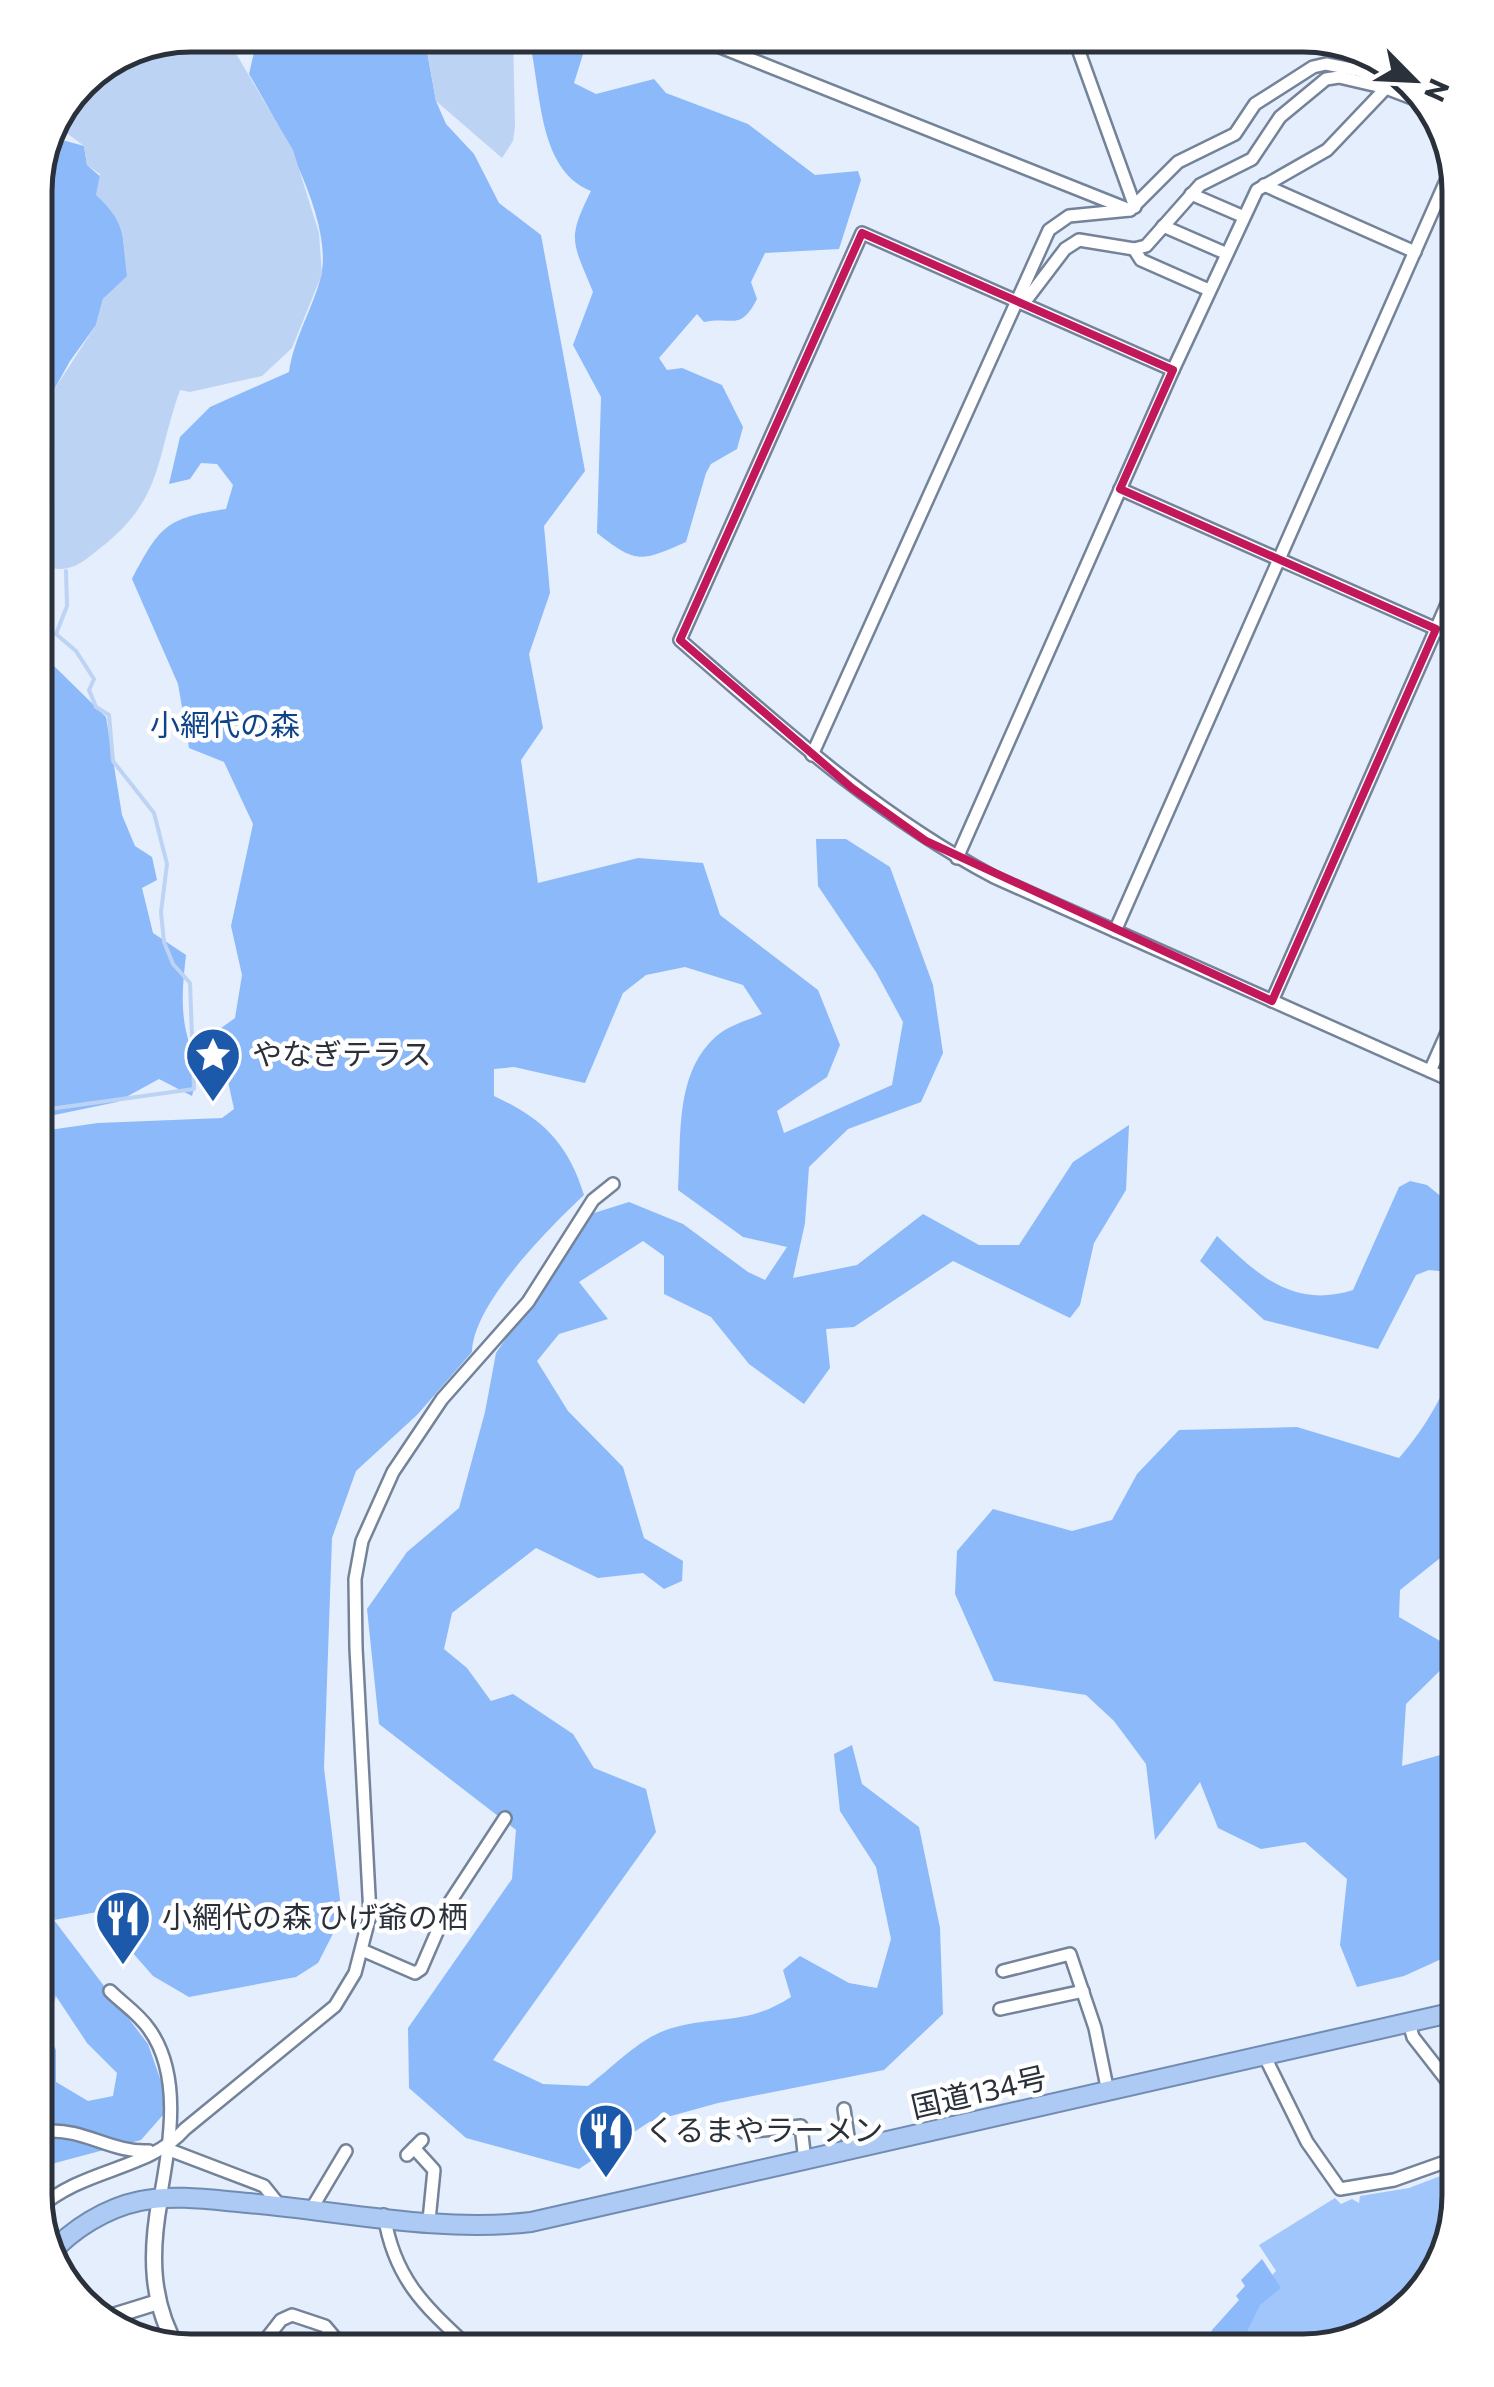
<svg xmlns="http://www.w3.org/2000/svg" width="1494" height="2387" font-family="Commissioner,'Noto Sans JP',sans-serif">
  <rect width="100%" height="100%" fill="#e4eefd"/>
  <g fill="#a1c6fb">
    <path d="M35 1948 60 1981 35 2074Z"/>
    <path d="M1443 2175 1459 2176V2196L1433 2282 1372 2336 1303 2352H1230L1246 2302 1276 2271 1259 2245 1335 2198 1341 2204 1352 2199 1359 2203 1360 2196 1409 2188Z"/>
  </g>
  <g fill="#8cb9f9">
    <path d="M258 35H424L436 101 446 124 474 154 499 203 541 235 585 471 544 526 550 593 529 654 543 728 521 760 538 883 638 858 703 863 720 915 818 990 840 1045 827 1077 777 1111 784 1133 892 1085 903 1022 876 972 818 886 816 839H846L890 867 933 985 943 1053 921 1102 848 1129 809 1167 805 1223 793 1278 857 1265 923 1214 979 1245H1019L1073 1162 1129 1125 1126 1190 1094 1243 1080 1305 1070 1318 953 1261 854 1327 826 1329 830 1368 804 1404 749 1364 711 1317 664 1294V1256L643 1241 579 1282 608 1319 559 1334 537 1361 568 1411 623 1467 644 1538 683 1561 682 1581 664 1589 643 1573 598 1578 536 1548 452 1613 444 1649 467 1668 491 1701 513 1694 573 1734 594 1768 646 1789 656 1832 493 2060 543 2084 588 2086C613 2067 640 2037 672 2028 719 2015 746 2026 791 1997L783 1970 800 1956 849 1983 877 1988 891 1939 876 1867 840 1811 834 1754 852 1745 862 1784 919 1827 940 1928 943 2014 884 2070 718 2103 649 2122 579 2169 466 2138 409 2088 408 2028 512 1879 516 1830 379 1724 367 1609 407 1552 459 1508 485 1412 496 1353 591 1214 629 1202 683 1224 748 1272 765 1280 787 1247 743 1237 678 1190C682 1139 673 1071 719 1034 730 1025 749 1020 762 1014L743 985 685 967 646 975 623 993 585 1083 514 1067 494 1069V1096C542 1118 568 1143 584 1195 549 1228 473 1304 472 1352L417 1415 356 1471 332 1538 324 1768 342 1916 318 1963 296 1977 189 1997 153 1976 97 1912 54 1920 148 2044 170 2107 141 2140 44 2166 35 2175V2006L56 2050V2082L88 2101 113 2096 117 2073 87 2043 44 1978 35 1985V1132L98 1123 222 1118 234 1109 217 1031 235 1018 242 975 231 926 253 824 224 762 189 748 178 684 132 579C160 526 166 518 226 509L233 485 217 464 201 463 190 479 169 484 180 437 210 407 289 372C294 337 313 309 321 276 334 220 277 122 249 74Z"/>
    <path d="M528 35H589L574 83 596 94 654 79 666 93 748 124 815 175 858 171 861 180 839 249 765 253 751 282 757 299C740 332 733 316 704 322L697 314 659 358 667 370 682 368 722 385 743 427 737 449 711 464 706 473 686 542C641 562 636 564 597 533L601 397 573 345 593 292C573 242 566 241 591 191 536 169 542 88 528 35Z"/>
    <path d="M55 138 84 146 87 165 102 178 97 195C129 226 121 236 128 276L103 299 96 325 70 361 35 424V182Z"/>
    <path d="M35 560 53 665 106 717 122 815 135 846 152 857 157 880 142 888 153 933 186 955C183 982 180 1008 187 1035 194 1064 201 1064 192 1096L159 1079 117 1102 35 1119Z"/>
    <path d="M1410 1181 1427 1185 1459 1211V1273L1429 1270 1416 1275 1378 1349 1264 1320 1200 1261 1217 1236C1258 1275 1293 1309 1353 1290L1399 1187Z"/>
    <path d="M1459 1352V1543L1400 1590 1399 1617 1459 1652 1406 1704 1402 1766 1440 1755 1459 1772V1951L1404 1976 1357 1987 1340 1945 1347 1879 1305 1842 1261 1849 1218 1828 1200 1782 1155 1840 1146 1764 1114 1721 1086 1695 994 1681 955 1594 957 1551 993 1509 1072 1531 1112 1520 1137 1474 1179 1430 1297 1427 1399 1458C1427 1426 1445 1393 1459 1352Z"/>
    <path d="M1262 2259 1281 2288 1260 2305 1237 2352H1207L1212 2330 1239 2300 1236 2296 1245 2286 1241 2280Z"/>
  </g>
  <g fill="#bdd3f4">
    <path d="M191 35H225L293 150 319 233 322 274 292 348 262 376 190 392 180 390C155 460 164 499 99 549 83 562 72 572 51 568L35 493 52 393 96 325 103 299 127 276C121 236 129 226 96 195L100 174 87 165 84 146 60 128 81 80Z"/>
    <path d="M424 35H513L515 126 513 141 502 158 436 101Z"/>
  </g>
  <g fill="none" stroke-linecap="round" stroke-linejoin="round">
    <g stroke="#bdd3f4" stroke-width="4">
      <path d="M35 634H55"/>
      <path d="M35 1111 194 1089 190 983 173 964 164 942 161 912 167 864 154 813 113 761 109 715 96 707 89 690 94 679 76 651 56 634 67 606 66 571"/>
    </g>
    <g stroke="#748399" stroke-width="16">
      <g id="minor">
        <path d="M690 35 1130 210"/>
        <path d="M1073 35 1135 207"/>
        <path d="M1362 71 1378 58"/>
        <path d="M1386 88 1327 150 1257 190 1173 370 862 233 680 640C780 727 875 814 994 877L1459 1084"/>
        <path d="M1264 185 1415 252"/>
        <path d="M1191 194 1242 216"/>
        <path d="M1163 226 1225 253"/>
        <path d="M1134 249 1141 260 1209 290"/>
        <path d="M1024 303 1065 249 1079 240 1134 249 1146 246 1200 185 1252 159 1280 117 1326 79 1339 77 1382 87"/>
        <path d="M1120 489 1459 639"/>
        <path d="M812 755 1049 230 1069 216 1130 210 1178 162 1235 134 1255 104 1313 67 1326 64 1362 71 1386 88 1428 104"/>
        <path d="M957 858 1173 370"/>
        <path d="M1115 931 1453 165"/>
        <path d="M1272 1001 1459 577"/>
        <path d="M1430 1071 1459 1006"/>
        <path d="M362 1950 415 1973 421 1969 450 1902 505 1818"/>
        <path d="M1003 1971 1070 1954 1095 2028 1108 2092"/>
        <path d="M110 1991C123 2004 138 2013 149 2029 183 2076 169 2146 160 2199"/>
        <path d="M1000 2009 1083 1991"/>
        <path d="M1409 2023 1413 2037 1459 2096"/>
        <path d="M1265 2057 1307 2142 1340 2189 1394 2180 1442 2163 1459 2164"/>
        <path d="M844 2109 850 2150"/>
        <path d="M48 2131C85 2129 112 2153 149 2151"/>
        <path d="M744 2132 801 2126 805 2161"/>
        <path d="M414 2148 434 2170 429 2220"/>
        <path d="M167 2149 264 2186 280 2206"/>
        <path d="M407 2155 422 2140"/>
        <path d="M312 2208 346 2151"/>
        <path d="M38 2209C85 2167 148 2171 185 2129L335 2006 355 1973 370 1915 356 1648 355 1579 362 1541 393 1472 442 1399 528 1302 593 1200 613 1184"/>
        <path d="M384 2215C395 2282 427 2308 474 2352"/>
        <path d="M256 2352 281 2320 292 2315 325 2326 347 2352"/>
      </g>
    </g>
    <g stroke="#748399" stroke-width="19">
      <g id="tertiary">
        <path d="M160 2199C150 2253 150 2303 179 2351"/>
        <path d="M100 2320 158 2302"/>
      </g>
    </g>
    <g stroke="#728bb1" stroke-width="22">
      <path id="trunk" d="M49 2255C72 2229 106 2208 140 2201 175 2194 213 2200 248 2203 340 2211 439 2233 531 2222L1459 2011"/>
    </g>
    <use href="#minor" stroke="#fff" stroke-width="11"/>
    <use href="#tertiary" stroke="#fff" stroke-width="14"/>
    <use href="#trunk" stroke="#accaf4" stroke-width="18"/>
  </g>
  <path fill="none" stroke="#c2185b" stroke-width="8" stroke-linejoin="round" d="M862 233 1173 370 1120 489 1436 629 1272 1001 926 841 852 788 680 640Z"/>
  <defs>
    <g id="sight-pin" transform="scale(2.875)"><path d="M0 17L-7.5 6A9.5 9.5 0 1 1 7.5 6Z" fill="#1d59aa" stroke="#fff"/><path d="M0-6L1.8-2.2L6-1.7L2.9 1.2L3.7 5.4L0 3.3L-3.7 5.4L-2.9 1.2L-6-1.7L-1.8-2.2Z" fill="#fff"/></g>
    <g id="restaurant-pin" transform="scale(2.875)"><path d="M0 17L-7.5 6A9.5 9.5 0 1 1 7.5 6Z" fill="#1d59aa" stroke="#fff"/><path d="M-5-6h1v4h1v-4h1v4h1v-4h1v5L-1.5 .5V6h-2V.5L-5-1ZM5-6V6H3V1.5H1.5Q1.5-4 5-6Z" fill="#fff"/></g>
  </defs>
  <g fill-rule="evenodd">
    <use href="#sight-pin" x="213" y="1055"/>
    <use href="#restaurant-pin" x="123" y="1918"/>
    <use href="#restaurant-pin" x="606" y="2131"/>
  </g>
  <g text-anchor="middle" stroke-width="9" stroke-linejoin="round" paint-order="stroke">
    <g font-size="30" fill="#0f4489" stroke="#fff">
      <text x="225" y="736">小網代の森</text>
    </g>
    <g font-size="30" fill="#2b313b" stroke="#fff" text-anchor="start">
      <text x="252" y="1065">やなぎテラス</text>
      <text x="162" y="1928">小網代の森 ひげ爺の栖</text>
      <text x="645" y="2141">くるまやラーメン</text>
    </g>
    <g font-size="30" fill="#2b313b" stroke="#fff">
      <text transform="translate(979 2093) rotate(-13)" y="10">国道134号</text>
    </g>
  </g>
  <path d="M0 0H1494V2387H0ZM191 52H1303A139 139 0 0 1 1442 191V2195A139 139 0 0 1 1303 2334H191A139 139 0 0 1 52 2195V191A139 139 0 0 1 191 52Z" fill="#fff" fill-rule="evenodd"/>
  <path fill="none" stroke="#2b313b" stroke-width="5" d="M191 52H1303A139 139 0 0 1 1442 191V2195A139 139 0 0 1 1303 2334H191A139 139 0 0 1 52 2195V191A139 139 0 0 1 191 52Z"/>
  <g transform="translate(1414 80) rotate(114)" stroke="#ffffff" stroke-width="8" paint-order="stroke">
  <path d="M0-8L18 38L0 25L-18 38Z" fill="#2b313b"/>
  <text y="-15" font-size="28" font-weight="bold" text-anchor="middle" fill="#2b313b">N</text>
  </g>
</svg>
